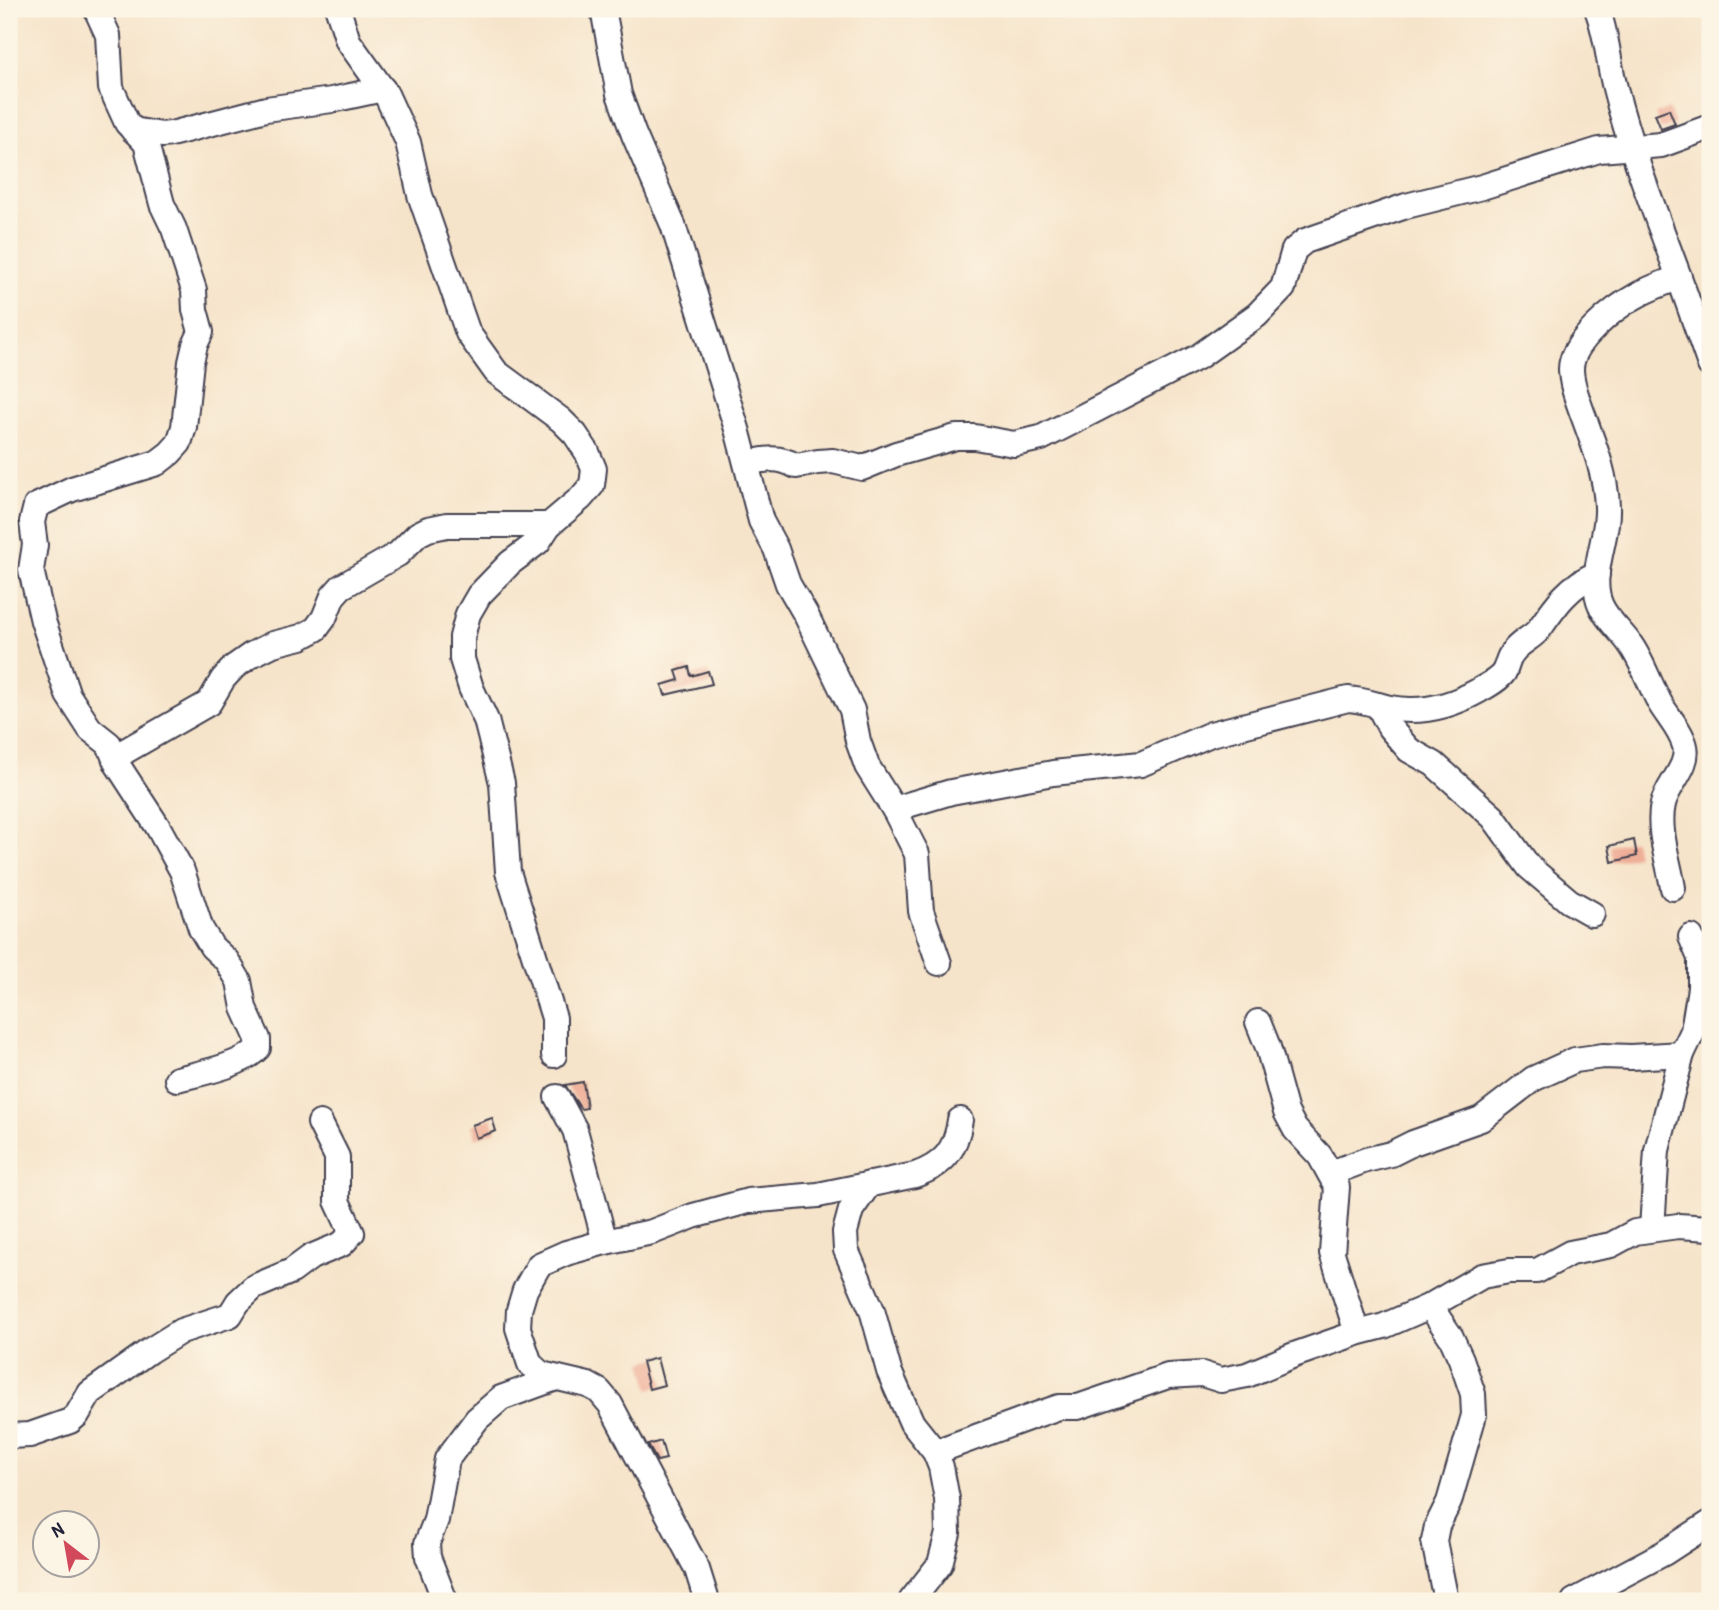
<svg xmlns="http://www.w3.org/2000/svg" width="1719" height="1610" font-family="'Patrick Hand',sans-serif">
  <rect width="100%" height="100%" fill="#fcf5e5"/>
  <filter id="ink" filterUnits="userSpaceOnUse"><feTurbulence type="fractalNoise" baseFrequency=".0143" numOctaves="2"/><feDisplacementMap in="SourceGraphic" scale="14" xChannelSelector="R" yChannelSelector="G"/><feConvolveMatrix kernelMatrix="1 2 1 2 8 2 1 2 1" color-interpolation-filters="sRGB"/></filter>
  <filter id="wash" filterUnits="userSpaceOnUse"><feTurbulence type="fractalNoise" baseFrequency=".00686" numOctaves="4" result="noise"/><feDisplacementMap in="SourceGraphic" scale="28" xChannelSelector="R" yChannelSelector="G"/><feGaussianBlur stdDeviation="1.57" result="paint"/><feColorMatrix in="noise" values="0 0 0 0 0 0 0 0 0 0 0 0 0 0 0 0 0 1.4 0 .05"/><feComposite in="paint" operator="in"/></filter>
  <g filter="url(#wash)">
    <rect width="100%" height="100%" fill="#f6e4ca"/>
    <g id="blocks">
      <g fill="#efae97">
        <path d="M1669 109 1675 124 1661 129 1655 114Z"/>
        <path d="M689 667 691 676 708 671 712 684 665 695 662 685 679 680 676 671Z"/>
        <path d="M1634 840 1637 856 1612 862 1609 846Z"/>
        <path d="M583 1082 587 1108 581 1109 565 1085Z"/>
        <path d="M492 1118 496 1131 476 1138 472 1125Z"/>
        <path d="M657 1358 664 1385 649 1389 642 1362Z"/>
        <path d="M661 1441 666 1459 657 1461 648 1445Z"/>
      </g>
    </g>
  </g>
  <g filter="url(#ink)">
    <use href="#blocks" fill-opacity="0" stroke="#423f50" stroke-width="2"/>
    <g fill="none" stroke-linecap="round" stroke-linejoin="round">
      <g stroke="#423f50" stroke-width="28">
        <g id="minor">
          <path d="M96 9 108 35 111 88 127 123 146 143 162 204 174 229 194 290 195 310 201 332 195 345 191 362 184 427 179 443 170 453 157 463 72 489 36 506 32 522 35 545 31 570 43 621 68 695 90 729 109 744 117 764 158 827 182 871 201 929 212 947 227 961 239 981 244 1008 258 1039V1048C241 1066 201 1073 177 1079"/>
          <path d="M338 9 348 41 386 94 408 142 420 195 468 333 496 372 561 420 575 434 587 452 594 469 592 485 581 498 549 525 538 542 510 563 479 595 468 614 462 637V659L471 688 486 720 502 783 508 872 554 1018V1055"/>
          <path d="M603 9 619 94 634 135 673 225 737 429 761 521 776 549 788 584 806 615 852 710 858 741 867 766 894 809 917 854 921 911 939 963"/>
          <path d="M1597 9C1607 34 1608 61 1615 88 1631 152 1656 215 1679 277 1665 283 1649 288 1636 296 1614 308 1571 342 1571 369 1571 384 1578 401 1583 415 1594 445 1606 475 1607 507 1609 538 1587 576 1601 606 1608 621 1621 631 1630 644 1643 662 1650 686 1661 705 1669 718 1681 731 1685 746 1690 766 1667 785 1663 804 1657 830 1669 862 1673 888"/>
          <path d="M133 130 162 135 171 134 266 109 332 100 383 89"/>
          <path d="M1679 277 1710 365"/>
          <path d="M747 463C766 459 779 456 796 466L818 462 833 461 862 468 896 454 956 437H975L1014 444 1041 438 1198 357 1257 315 1283 288 1294 250 1305 241 1406 206 1482 187 1599 150 1661 145 1710 127"/>
          <path d="M1378 705 1390 728 1409 750 1434 764 1493 817 1529 867 1569 901 1592 914"/>
          <path d="M115 759 127 750 209 703 223 679 234 667 251 655 273 644 301 637 316 629 324 618 333 596 341 587 398 554 418 534 428 529 447 525H549"/>
          <path d="M894 809 951 792 1053 773 1141 764 1211 734 1348 699C1363 700 1376 705 1390 708 1421 714 1451 706 1478 691 1485 687 1499 680 1504 672 1507 666 1508 658 1512 653 1519 642 1533 638 1540 628 1555 606 1570 584 1597 574"/>
          <path d="M1258 1022 1268 1047 1286 1112 1295 1129 1320 1156 1337 1187 1332 1253 1357 1333"/>
          <path d="M557 1097 575 1130 605 1242"/>
          <path d="M1331 1173 1366 1160 1391 1154 1413 1143 1481 1119 1533 1079 1575 1060 1603 1056 1631 1057 1682 1054"/>
          <path d="M869 1184 851 1210 845 1232 846 1250 872 1310 889 1371 912 1423 935 1452 941 1467 947 1499 948 1533 940 1564 911 1601"/>
          <path d="M1652 1229 1657 1150 1682 1054 1693 1031 1700 988V958L1691 937"/>
          <path d="M1430 1306 1451 1337 1461 1359 1473 1394 1474 1415 1449 1502 1437 1526 1434 1541 1446 1601"/>
          <path d="M9 1436 30 1435 70 1421 77 1415 90 1393 149 1351 181 1331 230 1315 238 1302 254 1287 292 1271 311 1257 342 1244 352 1233 337 1201V1157L320 1123"/>
          <path d="M935 1452 1036 1415 1059 1407H1078L1168 1376 1202 1374 1221 1380 1247 1375 1294 1355 1357 1333 1384 1326 1430 1306 1482 1276 1509 1271H1537L1570 1253 1611 1245 1635 1232 1678 1226 1710 1228"/>
          <path d="M445 1601 428 1557 427 1543 436 1520 447 1459 477 1419 501 1398 556 1378"/>
          <path d="M707 1601 697 1569 610 1404 599 1391 588 1385 541 1374 530 1364 518 1328 519 1310 525 1290 539 1265 566 1253 605 1242 652 1232 693 1216 748 1201 818 1195 915 1175C944 1165 956 1150 960 1120"/>
          <path d="M1574 1601 1664 1553 1710 1523"/>
        </g>
      </g>
      <use href="#minor" stroke="#fff" stroke-width="24"/>
    </g>
  </g>
  <rect width="1719" height="1610" fill="none" stroke="#fcf5e5" stroke-width="35"/>
  <g transform="translate(66 1544) rotate(329)"><circle r="33" fill="#fcf5e5" stroke="#a5a1a1" stroke-width="2"/>
  <path d="M0-5L12 26L0 18L-12 26Z" fill="#d1495b"/>
  <text y="-10" font-size="19" font-weight="bold" text-anchor="middle" fill="#22223b">N</text>
  </g>
</svg>
